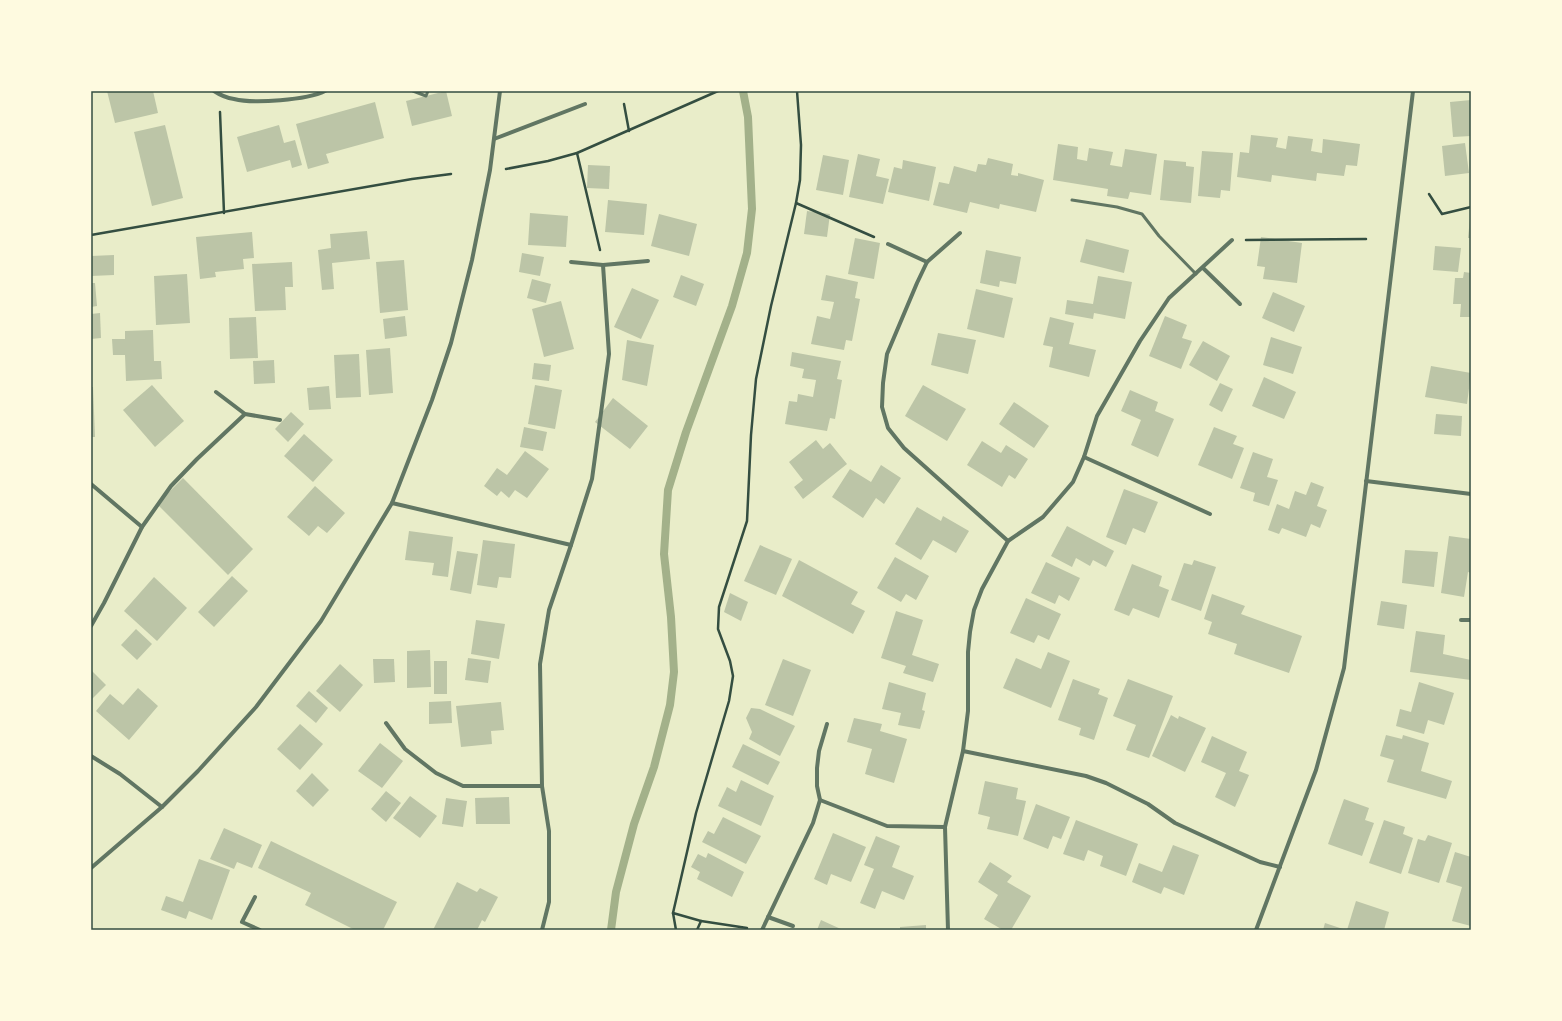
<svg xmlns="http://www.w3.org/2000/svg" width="1562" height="1021" font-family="'Open Sans',sans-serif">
  <rect width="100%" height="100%" fill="#e9edc9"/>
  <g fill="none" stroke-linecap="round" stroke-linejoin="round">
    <path stroke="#a3b18a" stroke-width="8" d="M611 930 616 892 634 824 654 767 670 705 674 672 671 617 664 554 668 490 686 432 732 306 747 253 752 209 748 117 743 91"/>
  </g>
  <g fill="#bcc5a7">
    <path d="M107 91H153L158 113 115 123Z"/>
    <path d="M446 91 452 116 412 126 406 101Z"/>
    <path d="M1471 100V136L1453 137 1450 102Z"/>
    <path d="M375 102 384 138 326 154 329 163 308 169 296 124Z"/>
    <path d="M165 125 183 198 152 206 134 132Z"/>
    <path d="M279 125 284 143 295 140 302 165 292 168 290 160 247 172 237 137Z"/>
    <path d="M1251 135 1278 138 1276 147 1286 149 1288 136 1313 139 1311 151 1322 153 1323 139 1360 144 1357 166 1346 165 1344 176 1317 173 1316 181 1272 175 1271 182 1237 177 1240 152 1249 153Z"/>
    <path d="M1465 143 1469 173 1445 176 1442 146Z"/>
    <path d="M1058 144 1078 147 1077 159 1087 161 1089 148 1113 152 1110 165 1122 167 1125 149 1157 154 1151 195 1130 192 1128 199 1107 196 1108 189 1053 180Z"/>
    <path d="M1202 151 1233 153 1230 191 1221 190 1220 198 1198 196Z"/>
    <path d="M858 154 880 159 876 176 889 179 883 204 849 197Z"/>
    <path d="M823 155 849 160 843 195 816 190Z"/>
    <path d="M988 158 1013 164 1011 175 1018 176V173L1044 180 1036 212 1000 204 999 209 970 202 967 213 933 205 939 182 949 184 954 166 976 172 978 164 986 165Z"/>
    <path d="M903 160 936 167 929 201 888 192 894 167 902 169Z"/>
    <path d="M1164 160 1186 162V166L1194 167 1191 203 1160 200Z"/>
    <path d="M588 165 610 166 609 189 587 188Z"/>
    <path d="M608 200 647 204 644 235 605 232Z"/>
    <path d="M807 211 830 214 827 237 804 234Z"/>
    <path d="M530 213 568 216 566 247 528 245Z"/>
    <path d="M659 214 697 224 689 256 651 246Z"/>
    <path d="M1470 219H1471V238H1468Z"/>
    <path d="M367 231 370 259 332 263 334 289 322 290 318 250 331 248 330 234Z"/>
    <path d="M252 232 254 258 243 259 244 269 215 272 216 277 200 279 196 237Z"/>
    <path d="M1261 237 1302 243 1297 283 1263 279 1265 267 1257 266Z"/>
    <path d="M855 238 880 243 874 279 848 274Z"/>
    <path d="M1086 239 1129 250 1124 273 1080 262Z"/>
    <path d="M1435 246 1461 248 1458 272 1433 270Z"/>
    <path d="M986 250 1021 257 1016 284 1000 281 999 287 980 283Z"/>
    <path d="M522 253 544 257 540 276 519 272Z"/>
    <path d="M114 255V275L91 276V256Z"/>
    <path d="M404 260 408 310 380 313 376 262Z"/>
    <path d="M292 262 293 287H285L286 310 255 311 252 264Z"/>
    <path d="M1464 272 1471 273V317H1460L1461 304H1453L1455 278H1463Z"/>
    <path d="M187 274 190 323 156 325 154 276Z"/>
    <path d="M681 275 704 284 696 306 673 297Z"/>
    <path d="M826 275 858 282 855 298 860 299 852 341 846 340 844 350 811 344 817 316 830 319 834 302 821 300Z"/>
    <path d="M1098 276 1132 282 1125 319 1094 313 1093 319 1065 314 1067 300 1093 304Z"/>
    <path d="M532 279 551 284 546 303 527 298Z"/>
    <path d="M91 283H95L97 306 91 307Z"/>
    <path d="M632 288 659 300 641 339 614 327Z"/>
    <path d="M976 289 1013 298 1004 338 967 329Z"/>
    <path d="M1273 292 1305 306 1294 332 1262 318Z"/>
    <path d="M561 301 574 349 544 357 532 309Z"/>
    <path d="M100 313 101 338 91 339V314Z"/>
    <path d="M405 316 407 336 385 339 383 319Z"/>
    <path d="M1165 316 1187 325 1182 338 1192 341 1181 369 1149 356Z"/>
    <path d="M256 317 258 358 230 359 229 318Z"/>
    <path d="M1050 317 1074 323 1069 344 1096 350 1089 377 1049 367 1053 347 1043 345Z"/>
    <path d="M153 330 154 361H161L162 379 126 381 125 355H113L112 339H125V331Z"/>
    <path d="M938 333 976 340 968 374 931 365Z"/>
    <path d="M1271 337 1302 347 1293 374 1263 365Z"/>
    <path d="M627 340 654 345 647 386 622 380Z"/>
    <path d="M1203 341 1230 356 1217 381 1189 365Z"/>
    <path d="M390 348 393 393 369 395 366 350Z"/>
    <path d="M792 352 841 361 837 379 842 380 835 419 830 418 827 431 785 424 789 401 797 402 798 394 813 397 816 380 802 378 804 369 790 366Z"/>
    <path d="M359 354 361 397 336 398 334 355Z"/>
    <path d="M274 360 275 383 254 384 253 361Z"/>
    <path d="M534 363 551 365 549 381 532 379Z"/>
    <path d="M1431 366 1471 373 1467 404 1425 397Z"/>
    <path d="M1264 377 1296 392 1284 419 1252 406Z"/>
    <path d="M1220 383 1233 389 1222 412 1209 405Z"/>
    <path d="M152 385 184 421 155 447 123 410Z"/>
    <path d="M535 385 562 390 555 429 528 424Z"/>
    <path d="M923 385 966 409 947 441 905 416Z"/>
    <path d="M329 386 331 409 309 410 307 388Z"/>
    <path d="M91 387H93L95 437H91Z"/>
    <path d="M1130 390 1158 402 1155 411 1174 419 1158 457 1131 445 1141 420 1121 411Z"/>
    <path d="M613 398 648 426 630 449 595 422Z"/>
    <path d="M1014 402 1049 426 1034 448 999 424Z"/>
    <path d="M291 412 304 424 288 442 275 429Z"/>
    <path d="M1436 414 1462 416 1461 436 1434 434Z"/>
    <path d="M524 427 547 432 543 451 520 447Z"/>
    <path d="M1214 427 1237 436 1233 444 1244 448 1232 479 1198 465Z"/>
    <path d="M304 434 333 460 313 482 284 456Z"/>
    <path d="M816 440 823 449 830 443 847 464 803 499 794 487 803 480 789 462Z"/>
    <path d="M982 441 1001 453 1006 445 1028 459 1015 479 1009 475 1002 487 967 465Z"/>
    <path d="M525 451 549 469 527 498 515 490 509 498 501 491 497 496 484 486 497 468 507 475Z"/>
    <path d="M1253 452 1273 459 1267 477 1278 480 1269 506 1253 501 1255 493 1240 488Z"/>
    <path d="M881 465 901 478 884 504 876 498 863 518 832 497 850 469 871 482Z"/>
    <path d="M183 478 253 549 228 575 157 504Z"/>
    <path d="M1311 482 1324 487 1317 506 1327 510 1320 528 1311 524 1306 537 1282 528 1279 534 1268 530 1277 504 1289 509 1295 491 1306 495Z"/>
    <path d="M315 486 345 513 327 533 318 526 309 536 287 517Z"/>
    <path d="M1124 489 1158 502 1145 533 1133 528 1126 545 1106 537Z"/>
    <path d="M917 507 941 521 943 516 969 531 956 553 933 540 921 560 895 544Z"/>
    <path d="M1067 526 1114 551 1106 567 1093 560 1090 566 1076 558 1072 567 1051 556Z"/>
    <path d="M409 531 453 537 448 577 432 575 434 563 405 560Z"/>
    <path d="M1449 536 1471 539V573L1468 572 1464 597 1441 593Z"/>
    <path d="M483 540 515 544 511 578 499 577 497 588 477 585Z"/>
    <path d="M760 545 792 559 776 595 744 581Z"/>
    <path d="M1405 550 1438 552 1434 587 1402 583Z"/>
    <path d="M457 551 478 554 471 594 450 590Z"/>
    <path d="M895 557 929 576 916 600 906 594 901 602 877 588Z"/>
    <path d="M799 560 858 592 851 604 865 611 853 634 782 596Z"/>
    <path d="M1194 560 1216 567 1201 611 1171 600 1184 563 1192 565Z"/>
    <path d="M1046 562 1080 578 1069 601 1059 595 1055 604 1031 593Z"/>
    <path d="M1132 564 1162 576 1159 586 1169 590 1159 618 1133 608 1129 616 1114 610Z"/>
    <path d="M232 576 248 591 214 627 198 612Z"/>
    <path d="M154 577 187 608 157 641 124 611Z"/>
    <path d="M730 593 748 602 741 621 724 612Z"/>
    <path d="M1212 594 1245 606 1241 614 1302 636 1289 673 1234 654 1237 644 1208 634 1212 622 1204 619Z"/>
    <path d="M1026 598 1061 614 1049 640 1038 635 1034 643 1010 633Z"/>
    <path d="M1381 601 1407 605 1404 629 1377 625Z"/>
    <path d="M896 611 923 620 912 655 939 664 933 682 903 673 906 666 881 658Z"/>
    <path d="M476 620 505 624 499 659 471 654Z"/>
    <path d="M136 629 152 644 137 660 121 645Z"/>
    <path d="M1416 631 1445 635 1443 654 1471 660V680L1410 672Z"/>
    <path d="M430 650 431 687 407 688V651Z"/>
    <path d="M1048 652 1070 661 1051 708 1003 688 1016 658 1041 669Z"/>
    <path d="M468 658 491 661 488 683 465 680Z"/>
    <path d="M373 659H394L395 682 374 683Z"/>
    <path d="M783 659 811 670 793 716 765 705Z"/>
    <rect x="434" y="661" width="13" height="33"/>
    <path d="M340 664 363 685 340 712 316 691Z"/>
    <path d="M91 670 106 685 91 700Z"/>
    <path d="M1073 679 1100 689 1098 694 1108 698 1094 740 1079 735 1081 728 1058 720Z"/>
    <path d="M1128 679 1173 696 1149 758 1126 750 1136 725 1113 716Z"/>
    <path d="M889 682 926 693 922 710 925 711 920 729 898 725 901 713 882 709Z"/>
    <path d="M1419 682 1454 693 1444 725 1428 720 1424 734 1396 726 1400 709 1411 712Z"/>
    <path d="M138 688 158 706 129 740 96 711 110 694 123 705Z"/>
    <path d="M309 691 328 708 316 723 296 706Z"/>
    <path d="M451 701 452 723 429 724V702Z"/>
    <path d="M501 702 504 730 491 731 492 744 461 747 456 706Z"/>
    <path d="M751 708 760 709 795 726 780 756 749 739 752 732 746 718Z"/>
    <path d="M1171 715 1178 719 1179 716 1206 728 1185 772 1152 756Z"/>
    <path d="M854 718 882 724 880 731 907 739 894 783 865 774 872 749 847 742Z"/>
    <path d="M300 724 323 744 300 770 277 749Z"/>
    <path d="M1386 735 1402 739 1403 735 1429 743 1421 771 1452 781 1446 799 1387 782 1394 760 1380 756Z"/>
    <path d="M1212 736 1247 752 1239 771 1249 775 1235 807 1215 797 1226 773 1201 762Z"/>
    <path d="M380 743 403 761 382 788 358 771Z"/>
    <path d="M743 744 780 762 768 785 732 767Z"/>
    <path d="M312 773 329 790 313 807 296 791Z"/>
    <path d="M741 780 774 796 761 826 718 806 727 787 736 792Z"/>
    <path d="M985 781 1018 788 1016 799 1026 801 1018 836 987 829 990 817 978 814Z"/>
    <path d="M386 791 401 803 386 822 371 809Z"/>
    <path d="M410 796 437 816 420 838 393 818Z"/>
    <path d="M509 797 510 824H476L475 798Z"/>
    <path d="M446 798 467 801 463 827 442 824Z"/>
    <path d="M1344 799 1369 808 1365 820 1374 823 1362 856 1328 844Z"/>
    <path d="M1036 804 1070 817 1061 839 1053 836 1048 849 1023 839Z"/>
    <path d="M723 817 761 836 746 864 702 842 708 831 714 834Z"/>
    <path d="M1076 820 1138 844 1126 876 1100 866 1103 856 1088 850 1084 861 1063 854Z"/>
    <path d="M1384 820 1405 827 1403 834 1413 838 1401 874 1369 863Z"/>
    <path d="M224 828 262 845 252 868 237 862 234 869 210 859Z"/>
    <path d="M833 833 866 847 851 882 831 874 827 885 814 879Z"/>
    <path d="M1428 835 1452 843 1439 883 1408 873 1418 839 1425 841Z"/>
    <path d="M876 836 900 846 892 867 914 876 904 900 882 891 875 909 860 903 874 869 864 865Z"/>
    <path d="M271 841 397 902 383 930H355L305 905 311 893 258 868Z"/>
    <path d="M1173 845 1199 855 1184 895 1164 887 1161 894 1132 882 1139 863 1162 872Z"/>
    <path d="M1455 852 1471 857V926L1452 921 1462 887 1446 882Z"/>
    <path d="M708 853 744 872 732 897 697 879 700 872 691 867 698 854 706 858Z"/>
    <path d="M199 859 230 870 212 920 189 911 186 919 161 910 166 896 183 902Z"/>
    <path d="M990 862 1012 876 1007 882 1031 896 1011 930H1003L984 919 998 895 978 882Z"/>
    <path d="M457 882 477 892 480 888 498 897 485 922 482 920 477 930H433Z"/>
    <path d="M1356 901 1389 912 1384 930H1347Z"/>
    <path d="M821 920 843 930H817Z"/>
    <path d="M1325 923 1346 930H1323Z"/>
    <path d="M926 925V930H900V927Z"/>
  </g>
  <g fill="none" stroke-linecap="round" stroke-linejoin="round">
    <g stroke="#344e41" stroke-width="2.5">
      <path d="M624 104 629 131"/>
      <path d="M220 112 224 213"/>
      <path d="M577 153 600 250"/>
      <path d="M506 169 548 161 577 153 718 91"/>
      <path d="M1429 194 1442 214 1471 207"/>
      <path d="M796 203 874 237"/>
      <path d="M91 235 412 179 451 174"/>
      <path d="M1246 240 1366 239"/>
      <path d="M673 913 696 813 729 701 733 676 730 661 718 629 719 607 747 521 751 435 756 379 771 306 796 203 800 180 801 145 797 91"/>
      <path d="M676 930 673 913 701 921"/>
      <path d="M697 930 701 921 747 928"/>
    </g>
    <g stroke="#617663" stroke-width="3">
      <path d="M413 91 426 96 428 91"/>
      <path d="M1072 200 1117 207 1142 214 1159 236 1196 274"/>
    </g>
    <g stroke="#617663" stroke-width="4">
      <path d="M214 91C220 95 227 98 234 99 254 104 307 100 325 91"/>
      <path d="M494 139 585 104"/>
      <path d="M960 233 927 262 917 283 887 354 883 383 882 407 888 428 904 448 1008 541"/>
      <path d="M888 244 927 262"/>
      <path d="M571 262 603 265 648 261"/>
      <path d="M1203 268 1240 304"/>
      <path d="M216 392 245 414 280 420"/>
      <path d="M1084 457 1210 514"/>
      <path d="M1366 481 1471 494"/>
      <path d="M91 484 142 527"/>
      <path d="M392 503 571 545"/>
      <path d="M1461 620H1471"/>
      <path d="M91 626 104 603 142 527 171 486 197 459 245 414"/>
      <path d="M386 723 405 749 436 773 463 786H542"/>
      <path d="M963 751 1086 776 1106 783 1148 804 1175 823 1260 862 1280 867"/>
      <path d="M91 756 120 774 162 807"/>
      <path d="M820 800 887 826 945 827"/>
      <path d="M91 868 162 807 198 771 256 707 321 621 392 503 432 400 451 343 472 260 490 170 500 91"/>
      <path d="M255 897 242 922 260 930"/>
      <path d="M768 917 793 926"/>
      <path d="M542 930 549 902V831L542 786 540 664 549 610 571 545 592 479 609 354 603 265"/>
      <path d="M762 930 813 823 820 800 817 786V768L819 751 827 724"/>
      <path d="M948 930 945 827 963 751 968 711V652L970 632 974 610 982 589 1008 541 1043 517 1073 482 1084 457 1097 416 1140 341 1169 298 1232 240"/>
      <path d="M1256 930 1316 770 1344 668 1413 91"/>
    </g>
  </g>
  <rect width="1562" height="1021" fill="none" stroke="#fefae0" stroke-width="184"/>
  <rect x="92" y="92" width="1378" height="837" fill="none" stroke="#344e41" stroke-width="1.5"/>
</svg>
